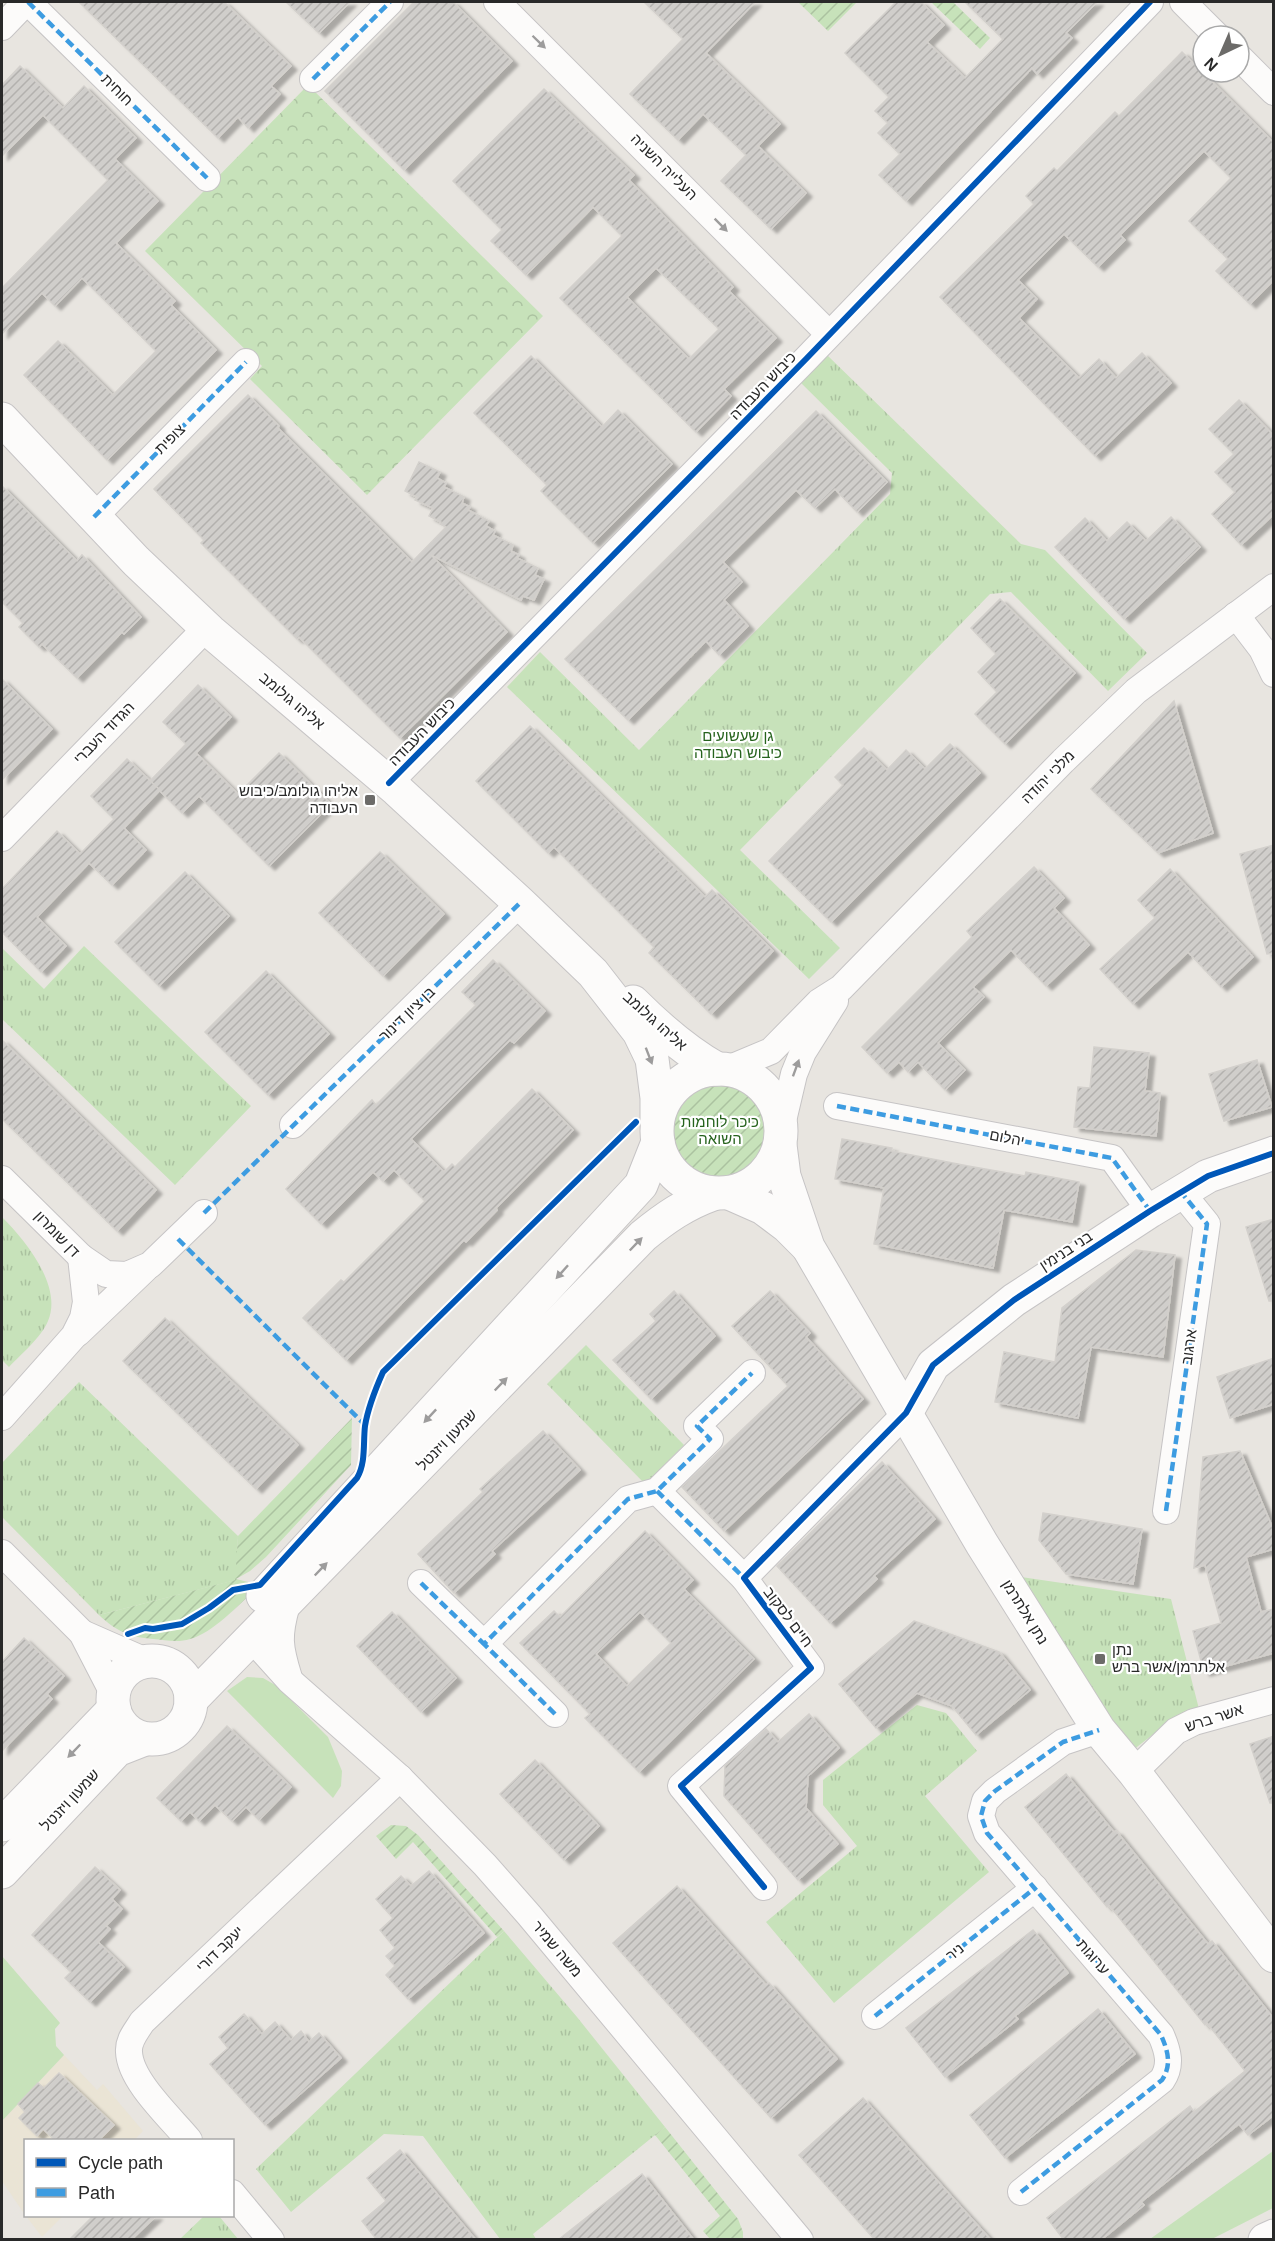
<svg xmlns="http://www.w3.org/2000/svg" width="1275" height="2241" font-family="Helvetica,'Noto Sans Hebrew',sans-serif">
  <defs>
    <pattern id="forest-crowns" width="20" height="18" patternUnits="userSpaceOnUse" patternTransform="scale(1.5)"><rect width="20" height="18" fill="#c7e2ba"/><path d="M2 6a3 3 0 1 1 6 0M12 15a3 3 0 1 1 6 0" fill="none" stroke="#abc2a0"/></pattern>
    <pattern id="park-tufts" width="24" height="20" patternUnits="userSpaceOnUse" patternTransform="scale(1.5)"><rect width="24" height="20" fill="#c7e2ba"/><path d="M3 7l-1-3M5 7V3M7 7l1-3M15 17l-1-3M17 17v-4M19 17l1-3" fill="none" stroke="#abc2a0"/></pattern>
    <pattern id="garden-furrows" width="10" height="10" patternUnits="userSpaceOnUse" patternTransform="scale(1.5)"><rect width="10" height="10" fill="#c7e2ba"/><path d="M-1 1l2-2M0 10L10 0M9 11l2-2" fill="none" stroke="#abc2a0"/></pattern>
    <pattern id="building-hatch" width="6" height="6" patternUnits="userSpaceOnUse" patternTransform="scale(1.5)"><rect width="6" height="6" fill="#d0cecb"/><path d="M-1 1l2-2M0 6l6-6M5 7l2-2" fill="none" stroke="#b3b1ae"/></pattern>
    <filter id="shadow"><feDropShadow dx="6" dy="4" stdDeviation="1.5" flood-color="#0004"/></filter>
  </defs>
  <rect width="100%" height="100%" fill="#e8e5e0"/>
  <g fill="#eae4d5">
    <path d="M64 2055 97 2090 103 2084 143 2131 134 2140H26L25 2215 2 2181V2121Z"/>
    <path d="M26 2216H63L42 2237Z"/>
  </g>
  <g fill="#c7e2ba">
    <path d="M247 1677 263 1678 277 1686 328 1737 342 1771 341 1786 333 1798 227 1691Z"/>
    <path d="M2 1956 60 2023 55 2029 56 2046 64 2055 2 2121Z"/>
    <path d="M1273 2151V2208L1212 2239H1150Z"/>
  </g>
  <path fill="url(#forest-crowns)" d="M308 85 543 316 367 495 250 379 262 366 145 251Z"/>
  <g fill="url(#park-tufts)">
    <path d="M827 355 1021 544 1045 550 1147 653 1108 691 1011 592 990 594 740 850 840 948 809 979 507 687 540 652 639 750 890 494 892 473 800 382Z"/>
    <path d="M84 946 251 1106 175 1185 2 1019V948L44 989Z"/>
    <path d="M2 1217C25 1240 63 1286 48 1321 41 1338 21 1354 9 1367L2 1360Z"/>
    <path d="M586 1345 684 1445 645 1484 547 1384Z"/>
    <path d="M79 1382 238 1536 236 1580 99 1615 2 1517V1463Z"/>
    <path d="M1008 1575 1171 1599 1200 1713 1169 1722 1124 1757Z"/>
    <path d="M917 1705 946 1713 977 1751 925 1796 989 1872 834 2003 766 1922 857 1846 823 1805V1780Z"/>
    <path d="M504 1931 577 2017 665 2127 533 2234 536 2239H500L423 2136 384 2134 291 2212 256 2169Z"/>
    <path d="M204 2216H219L238 2239H180Z"/>
  </g>
  <g fill="url(#garden-furrows)">
    <path d="M798 2H857L828 31Z"/>
    <path d="M931 2H953L990 38 980 49Z"/>
    <circle cx="719" cy="1131" r="46"/>
    <path d="M352 1418 351 1465 266 1557 250 1571 236 1579 260 1585C241 1602 215 1632 190 1639 178 1643 165 1640 153 1639 129 1637 116 1631 99 1615L235 1580 238 1536Z"/>
    <path d="M391 1825 406 1826 418 1835 504 1931 497 1937 413 1842 396 1859 376 1836Z"/>
    <path d="M665 2127 738 2219 743 2232V2239H710L703 2231 720 2216 655 2135Z"/>
  </g>
  <g fill="url(#building-hatch)" stroke="#d3d0cc" stroke-width="1.5" fill-rule="evenodd" filter="url(#shadow)">
    <path d="M79 2H224L291 66 271 86 280 94 248 128 238 117 218 138Z"/>
    <path d="M286 2H350L319 33Z"/>
    <path d="M414 2H453L512 61 404 170 325 91Z"/>
    <path d="M644 2H755L706 53 780 124 758 146 806 193 771 229 721 181 746 155 703 114 678 140 630 94 683 39Z"/>
    <path d="M896 2H921L944 25 927 42 965 78 1003 39 965 2H1097L1066 33 1072 38 1037 74 1032 68 906 201 879 175 900 154 878 133 888 123 875 111 889 97 845 53Z"/>
    <path d="M1182 52 1274 143V280L1250 304 1216 271 1228 259 1189 221 1231 178 1204 151 1120 235 1125 240 1098 267 1064 234 1018 280 1037 299 1019 318 1079 378 1099 359 1116 378 1142 353 1171 383 1095 456 940 297 1034 204 1026 196 1054 168 1057 171 1115 112 1119 116Z"/>
    <path d="M20 66 63 108 84 86 136 138 115 159 158 201 116 243 175 301 171 305 216 350 107 460 24 375 58 341 113 395 156 351 82 278 55 306 42 293 2 334V288L108 180 43 115 2 156V85Z"/>
    <path d="M544 89 634 175 629 180 733 287 729 291 776 338 724 389 731 396 696 432 560 298 622 236 593 207 526 275 491 241 502 230 453 181ZM656 268 719 329 689 359 627 297Z"/>
    <path d="M531 356 602 427 618 410 672 464 593 543 541 491 547 485 474 413Z"/>
    <path d="M248 395 279 426 278 428 412 562 446 527 440 524 441 522 429 516 433 508 415 500 417 497 405 491 419 462 440 472 437 478 446 483 444 487 464 497 462 503 470 507 468 510 489 521 486 526 495 531 493 535 513 545 511 551 519 555 517 558 538 568 535 575 544 579 534 600 523 596 521 600 431 555 507 632 400 738 299 637 297 639 201 543 204 540 154 489Z"/>
    <path d="M1239 400 1274 436V514L1241 545 1212 514 1235 492 1215 472 1234 454 1209 429Z"/>
    <path d="M816 411 887 482 857 512 835 489 815 508 796 490 723 562 742 582 724 600 748 626 719 655 706 641 628 720 565 659Z"/>
    <path d="M2 486 77 561 82 555 141 617 124 634 122 632 77 678 42 644 39 647 19 627 23 623 2 602Z"/>
    <path d="M1171 517 1200 547 1124 619 1055 547 1085 518 1107 541 1127 522 1146 541Z"/>
    <path d="M1000 599 1075 673 1005 744 975 714 997 692 978 672 996 654 971 628Z"/>
    <path d="M2 679 52 729 2 780Z"/>
    <path d="M198 685 231 717 196 753 238 794 279 753 331 804 269 866 199 796 182 813 150 781 186 744 163 722Z"/>
    <path d="M1174 701 1213 833 1158 853 1091 789Z"/>
    <path d="M530 726 705 897 712 890 773 951 711 1014 649 953 654 947 554 847 548 853 476 781Z"/>
    <path d="M950 744 980 773 831 922 769 861 843 785 835 777 864 748 887 770 906 750 925 769Z"/>
    <path d="M127 759 160 790 124 828 146 850 112 885 89 863 37 917 66 946 41 972 2 932V889L57 831 80 854 114 819 91 796Z"/>
    <path d="M1274 845V953L1267 954 1240 854Z"/>
    <path d="M380 852 444 914 383 976 319 913Z"/>
    <path d="M1034 867 1064 898 1054 908 1089 945 1046 986 1011 950 973 987 984 997 938 1043 965 1070 945 1090 918 1062 908 1072 899 1062 887 1073 862 1047 972 937 967 931Z"/>
    <path d="M1170 869 1253 957 1221 987 1188 952 1133 1004 1100 969 1155 918 1138 900Z"/>
    <path d="M185 872 229 916 159 986 115 942Z"/>
    <path d="M493 960 545 1011 514 1043 510 1040 411 1139 444 1172 452 1164 455 1167 532 1089 573 1130 496 1208 497 1210 466 1242 464 1240 346 1360 303 1318 341 1280 344 1282 425 1201 394 1170 383 1181 373 1172 321 1224 286 1189 372 1100 376 1105 476 1005 462 992Z"/>
    <path d="M266 971 329 1034 268 1095 205 1032Z"/>
    <path d="M2 1040 156 1190 117 1231 2 1119Z"/>
    <path d="M1094 1047 1149 1053 1145 1091 1160 1093 1156 1136 1074 1127 1078 1087 1090 1088Z"/>
    <path d="M1257 1060 1272 1107 1224 1121 1209 1074Z"/>
    <path d="M842 1139 892 1148 891 1151 968 1166 1025 1176 1026 1172 1079 1182 1072 1222 1004 1210 993 1268 874 1244 884 1188 835 1179Z"/>
    <path d="M1274 1219V1301H1269L1246 1227Z"/>
    <path d="M1136 1250 1175 1255 1163 1357 1091 1347 1078 1418 995 1402 1004 1352 1055 1362 1062 1308Z"/>
    <path d="M674 1291 715 1336 651 1399 613 1360 656 1321 650 1314Z"/>
    <path d="M770 1291 810 1333 806 1337 863 1399 724 1531 682 1487 788 1386 732 1326Z"/>
    <path d="M165 1318 298 1445 256 1489 123 1361Z"/>
    <path d="M1274 1358V1404L1230 1418 1217 1377Z"/>
    <path d="M543 1431 580 1470 492 1551 495 1554 454 1593 418 1554 483 1492 480 1489Z"/>
    <path d="M1240 1451 1274 1531V1549L1246 1557 1261 1612 1274 1609V1653L1204 1672 1193 1631 1221 1623 1205 1565 1194 1568 1203 1457Z"/>
    <path d="M882 1462 935 1519 874 1576 877 1579 830 1623 777 1566Z"/>
    <path d="M1043 1513 1142 1529 1133 1584 1066 1574 1039 1540Z"/>
    <path d="M645 1531 693 1580 684 1589 754 1659 639 1772 585 1718 590 1714 520 1643 554 1611 560 1617ZM640 1612 671 1643 627 1686 596 1654Z"/>
    <path d="M392 1612 456 1678 421 1712 357 1646Z"/>
    <path d="M914 1621 999 1652 1030 1690 976 1735 952 1706 917 1693 876 1728 839 1684Z"/>
    <path d="M24 1638 64 1676 47 1694 52 1699 2 1751V1662Z"/>
    <path d="M809 1714 839 1748 808 1776 806 1808 838 1844 798 1880 724 1796 725 1766 766 1729 778 1742Z"/>
    <path d="M227 1726 291 1787 259 1820 246 1807 232 1821 215 1805 199 1821 190 1812 181 1821 157 1798Z"/>
    <path d="M1274 1736V1803H1270L1250 1744Z"/>
    <path d="M535 1760 599 1826 564 1860 500 1794Z"/>
    <path d="M1066 1774 1114 1832 1116 1831 1208 1944 1212 1941 1274 2019V2115L1248 2135 1239 2124 1141 2202 1144 2205 1101 2240H1064L1047 2218 1190 2106 1194 2112 1245 2071 1207 2023 1205 2025 1109 1905 1107 1907 1025 1807Z"/>
    <path d="M95 1867 120 1890 112 1899 122 1909 106 1926 110 1929 98 1942 124 1967 90 2002 65 1978 71 1972 32 1935Z"/>
    <path d="M429 1871 484 1933 408 1999 386 1975 395 1966 386 1956 395 1948 380 1930 393 1918 376 1899 401 1876 411 1886Z"/>
    <path d="M677 1886 766 1985 769 1983 837 2059 771 2118 613 1943Z"/>
    <path d="M1033 1930 1068 1973 1015 2016 1018 2019 945 2077 906 2028Z"/>
    <path d="M1098 2009 1135 2054 1005 2158 970 2115Z"/>
    <path d="M244 2014 262 2034 275 2022 291 2040 301 2031 309 2042 319 2033 341 2058 265 2125 210 2064 228 2048 219 2037Z"/>
    <path d="M59 2073 114 2125 99 2140H55L43 2129 37 2136 19 2118 25 2112 18 2104 38 2083 44 2088Z"/>
    <path d="M863 2098 961 2207 991 2240H875L799 2155Z"/>
    <path d="M400 2150 476 2240H377L362 2221 386 2201 367 2178Z"/>
    <path d="M642 2174 694 2240H558Z"/>
    <path d="M93 2216H156L131 2240H69Z"/>
  </g>
  <g fill="none" stroke-linecap="round" stroke-linejoin="round">
    <g stroke="#c6c4c5" stroke-width="28">
      <g id="street">
        <path d="M28 2 207 178"/>
        <path d="M497 2 829 334"/>
        <path d="M1183 2 1217 36"/>
        <path d="M2 27 26 2"/>
        <path d="M1239 57 1274 92"/>
        <path d="M313 79 390 2"/>
        <path d="M94 517 246 362"/>
        <path d="M1236 615 1262 649 1274 674"/>
        <path d="M389 783 806 359 1150 2"/>
        <path d="M2 838 206 628"/>
        <path d="M728 1069 771 1051 819 1002 841 988 1063 761 1136 691 1274 587"/>
        <path d="M837 1106 1112 1158 1150 1211"/>
        <path d="M293 1125 520 903"/>
        <path d="M782 1125 794 1074 803 1052 835 1001"/>
        <path d="M2 1179 81 1257 106 1274 127 1275 150 1265 204 1213"/>
        <path d="M78 1333 145 1269"/>
        <path d="M2 1417 74 1336 83 1318 86 1302 81 1257"/>
        <path d="M657 1491 744 1578"/>
        <path d="M1166 1511 1207 1224 1181 1192"/>
        <path d="M2 1553 82 1633 114 1695"/>
        <path d="M421 1583 484 1644"/>
        <path d="M287 1604C278 1636 279 1646 289 1678"/>
        <path d="M82 1633 148 1662"/>
        <path d="M252 1639 290 1681 400 1778 485 1865 529 1915 800 2240"/>
        <path d="M555 1714 484 1644 628 1499 657 1491 710 1439 697 1426 752 1373"/>
        <path d="M1134 1772 1176 1731 1194 1722 1274 1700"/>
        <path d="M764 1887 681 1786 811 1668 744 1578 906 1413"/>
        <path d="M875 2016 1035 1888"/>
        <path d="M189 2140C171 2118 130 2081 129 2052 128 2040 136 2032 142 2022L400 1778"/>
        <path d="M1021 2192 1162 2080C1172 2065 1168 2051 1161 2035L987 1833 981 1816 985 1801 995 1791 1063 1742 1099 1730"/>
        <path d="M232 2193 271 2240"/>
      </g>
    </g>
    <g stroke="#c6c4c5" stroke-width="35">
      <g id="secondary">
        <path d="M2 419 136 561 210 631 397 790 520 903 593 973 639 1032 652 1059 657 1098V1122"/>
        <path d="M633 1002C659 1028 685 1051 717 1069"/>
        <circle cx="719" cy="1131" r="62"/>
        <path d="M780 1145 784 1176 808 1247 982 1544 1099 1730 1134 1772 1274 1956"/>
        <path d="M729 1193 763 1208 787 1226 807 1246"/>
        <path d="M906 1413 933 1365 1014 1300 1150 1211 1208 1176 1274 1153"/>
        <path d="M263 1596 641 1185 658 1142"/>
        <circle cx="152" cy="1700" r="39"/>
        <path d="M191 1700 643 1236C665 1218 685 1204 713 1194"/>
        <path d="M2 1825 114 1709"/>
        <path d="M2 1872 117 1750 145 1739"/>
        <path d="M1265 2240 1274 2236"/>
      </g>
    </g>
    <use href="#street" stroke="#fcfbfa" stroke-width="26"/>
    <use href="#secondary" stroke="#fcfbfa" stroke-width="33"/>
    <g stroke="#3d9ce1" stroke-width="4.5" stroke-dasharray="9 4.5" stroke-linecap="butt">
      <path d="M28 2 207 178"/>
      <path d="M313 79 390 2"/>
      <path d="M94 517 246 362"/>
      <path d="M837 1106 1112 1158 1150 1211"/>
      <path d="M204 1213 520 903"/>
      <path d="M178 1239 365 1425"/>
      <path d="M657 1491 744 1578"/>
      <path d="M1166 1511 1207 1224 1181 1192"/>
      <path d="M421 1583 484 1644"/>
      <path d="M555 1714 484 1644 628 1499 657 1491 710 1439 697 1426 752 1373"/>
      <path d="M875 2016 1035 1888"/>
      <path d="M1021 2192 1162 2080C1172 2065 1168 2051 1161 2035L987 1833 981 1816 985 1801 995 1791 1063 1742 1099 1730"/>
    </g>
    <g stroke="#fff" stroke-width="10">
      <g id="cycleway">
        <path d="M389 783 806 359 1150 2"/>
        <path d="M128 1634 145 1628 153 1629 182 1624 209 1608 233 1590 260 1585 357 1478C366 1463 363 1443 365 1426 368 1407 375 1390 383 1372L636 1122"/>
        <path d="M764 1887 681 1786 811 1668 744 1578 906 1413 933 1365 1014 1300 1150 1211 1208 1176 1274 1153"/>
      </g>
    </g>
    <use href="#cycleway" stroke="#0057b8" stroke-width="6"/>
  </g>
  <defs><path id="oneway-solid" d="M-6-.8H1V-3.2L6.5 0L1 3.2V.8H-6Z" transform="scale(1.5)"/></defs>
  <g fill="#9d9c9c">
    <use href="#oneway-solid" transform="translate(539 42) rotate(44)"/>
    <use href="#oneway-solid" transform="translate(721 225) rotate(45)"/>
    <use href="#oneway-solid" transform="translate(649 1056) rotate(69)"/>
    <use href="#oneway-solid" transform="translate(796 1068) rotate(-70)"/>
    <use href="#oneway-solid" transform="translate(636 1244) rotate(-46)"/>
    <use href="#oneway-solid" transform="translate(562 1272) rotate(132)"/>
    <use href="#oneway-solid" transform="translate(501 1384) rotate(-46)"/>
    <use href="#oneway-solid" transform="translate(430 1416) rotate(133)"/>
    <use href="#oneway-solid" transform="translate(321 1569) rotate(-46)"/>
    <use href="#oneway-solid" transform="translate(74 1751) rotate(134)"/>
  </g>
  <g fill="#6c6b69" stroke="#fff" stroke-width="2">
    <rect x="364" y="794" width="12" height="12" rx="3"/>
    <rect x="1094" y="1653" width="12" height="12" rx="3"/>
  </g>
  <g text-anchor="middle" stroke-width="4.5" stroke-linejoin="round" paint-order="stroke">
    <g font-size="15" fill="#292929" stroke="#fff">
      <text transform="translate(117 90) rotate(45)" y="5">חוחית</text>
      <text transform="translate(664 167) rotate(45)" y="5">העלייה השניה</text>
      <text transform="translate(763 386) rotate(-46)" y="5">כיבוש העבודה</text>
      <text transform="translate(170 439) rotate(-45)" y="5">צופית</text>
      <text transform="translate(292 701) rotate(40)" y="5">אליהו גולומב</text>
      <text transform="translate(422 732) rotate(-46)" y="5">כיבוש העבודה</text>
      <text transform="translate(104 733) rotate(-46)" y="5">הגדוד העברי</text>
      <text transform="translate(1048 777) rotate(-45)" y="5">מלכי יהודה</text>
      <text transform="translate(407 1014) rotate(-44)" y="5">בן ציון דינור</text>
      <text transform="translate(655 1021) rotate(42)" y="5">אליהו גולומב</text>
      <text transform="translate(1007 1138) rotate(11)" y="5">יהלום</text>
      <text transform="translate(57 1234) rotate(46)" y="5">דן שומרון</text>
      <text transform="translate(1066 1251) rotate(-33)" y="5">בני בנימין</text>
      <text transform="translate(1189 1347) rotate(-82)" y="5">ארגוב</text>
      <text transform="translate(447 1440) rotate(-46)" y="5">שמעון ויזנטל</text>
      <text transform="translate(1025 1612) rotate(58)" y="5">נתן אלתרמן</text>
      <text transform="translate(788 1617) rotate(53)" y="5">חיים לסקוב</text>
      <text transform="translate(1214 1718) rotate(-18)" y="5">אשר ברש</text>
      <text transform="translate(70 1800) rotate(-47)" y="5">שמעון ויזנטל</text>
      <text transform="translate(220 1949) rotate(-44)" y="5">יעקב דורי</text>
      <text transform="translate(557 1949) rotate(50)" y="5">משה שמיר</text>
      <text transform="translate(955 1952) rotate(-39)" y="5">ניר</text>
      <text transform="translate(1093 1957) rotate(49)" y="5">ערוגות</text>
    </g>
    <g font-size="15" fill="#26631d" stroke="#fff">
      <text x="738" y="741">גן שעשועים<tspan x="738" dy="17">כיבוש העבודה</tspan></text>
      <text x="720" y="1127">כיכר לוחמות<tspan x="720" dy="17">השואה</tspan></text>
    </g>
    <g font-size="15" fill="#292929" stroke="#fff" text-anchor="end">
      <text x="358" y="796">אליהו גולומב/כיבוש<tspan x="358" dy="17">העבודה</tspan></text>
      <text x="1112" y="1655" text-anchor="start">נתן<tspan x="1112" dy="17">אלתרמן/אשר ברש</tspan></text>
    </g>
  </g>
  <rect width="1275" height="2241" fill="none" stroke="#292929" stroke-width="6"/>
  <rect x="24" y="2139" width="210" height="78" fill="#ffffff" stroke="#a9a9a9" stroke-width="1.5"/>
  <rect x="36" y="2158" width="30" height="9" fill="#0057b8" stroke="#a9a9a9" stroke-width="1.5"/>
  <text x="78" y="2169" font-size="18" fill="#292929">Cycle path</text>
  <rect x="36" y="2188" width="30" height="9" fill="#3d9ce1" stroke="#a9a9a9" stroke-width="1.5"/>
  <text x="78" y="2199" font-size="18" fill="#292929">Path</text>
  <g transform="translate(1221 54) rotate(224)"><circle r="28" fill="#ffffff" stroke="#a9a9a9" stroke-width="1.5"/>
  <path d="M0-4.5L10 22L0 15L-10 22Z" fill="#6c6b69"/>
  <text y="-9" font-size="16" font-weight="bold" text-anchor="middle" fill="#292929">N</text>
  </g>
</svg>
